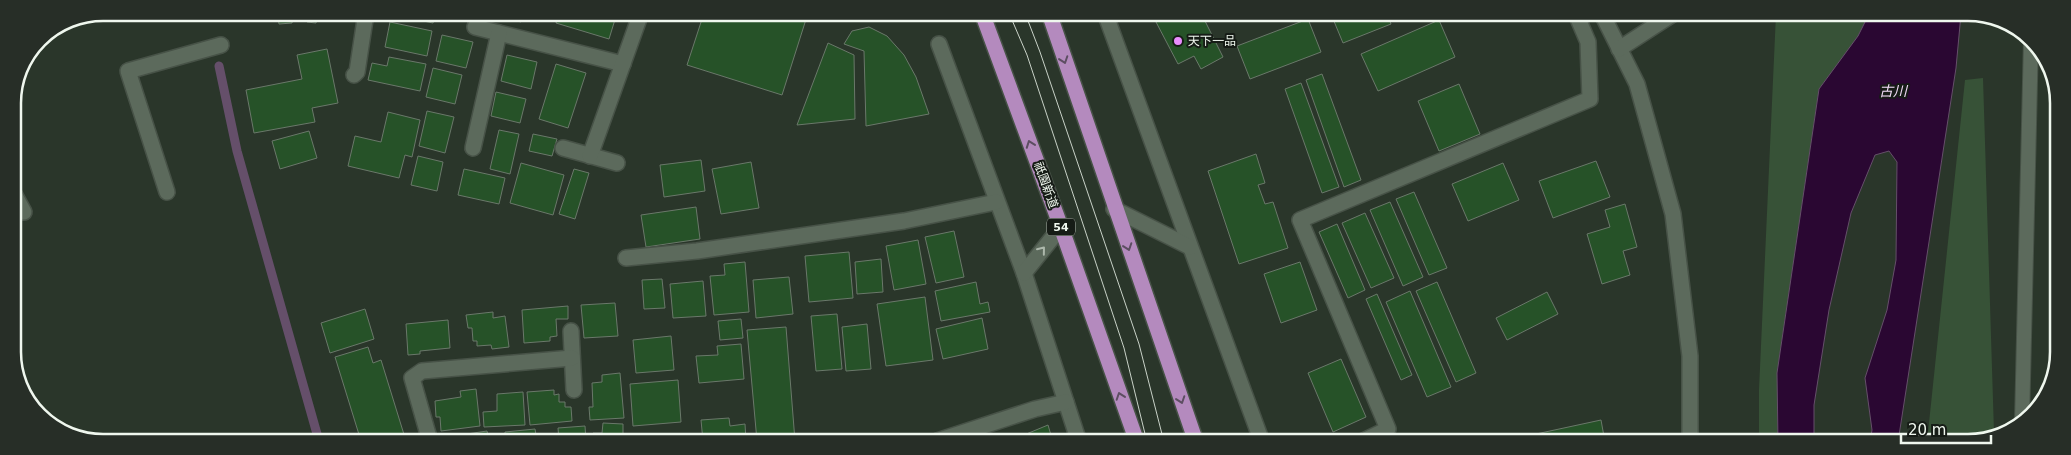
<svg xmlns="http://www.w3.org/2000/svg" width="2071" height="455" font-family="'DejaVu Sans','Noto Sans JP',sans-serif">
  <rect width="100%" height="100%" fill="#2a362a"/>
  <g fill="#375237">
    <path d="M1776 14H1869L1859 36 1819 89 1777 373 1778 442H1759V390Z"/>
    <path d="M1983 78 1994 433 1973 442H1927L1965 80Z"/>
  </g>
  <path fill="#2a0732" stroke="#654f6a" d="M1869 14H1961L1956 68 1898 442H1870L1872 430 1865 378 1887 310 1896 260 1897 162 1889 151 1875 155 1851 213 1829 310 1814 405V442H1778L1777 373 1819 89 1858 36Z"/>
  <g fill="none" stroke-linecap="round" stroke-linejoin="round">
    <path stroke="#654f6a" stroke-width="9" d="M219 66 237 151 319 441"/>
  </g>
  <g fill="#265228" stroke="#6a786a">
    <path d="M273 13H318L316 23 307 22 308 15 302 13 293 16 292 23 279 24 278 16Z"/>
    <path d="M390 13H436L433 23 390 14Z"/>
    <path d="M500 13H524L521 22 499 16Z"/>
    <path d="M559 13H617L609 39 556 23Z"/>
    <path d="M704 13H808L782 95 687 65Z"/>
    <path d="M1137 13H1153L1139 19Z"/>
    <path d="M1173 13H1201L1223 57 1201 69 1194 56 1178 64 1156 22Z"/>
    <path d="M1331 14H1387L1391 24 1343 43Z"/>
    <path d="M1308 19 1321 52 1250 79 1237 46Z"/>
    <path d="M1439 20 1455 57 1378 91 1361 54Z"/>
    <path d="M390 22 432 31 427 56 385 47Z"/>
    <path d="M869 27 887 36 904 55 916 77 929 114 866 126 864 51 844 44 852 31Z"/>
    <path d="M442 35 473 42 466 68 436 61Z"/>
    <path d="M828 43 854 55 855 119 797 125Z"/>
    <path d="M327 49 338 103 312 108 315 122 254 133 246 90 302 79 297 55Z"/>
    <path d="M507 55 537 62 531 89 501 81Z"/>
    <path d="M389 57 426 64 420 91 368 80 372 63 387 66Z"/>
    <path d="M556 64 586 73 568 128 539 119Z"/>
    <path d="M433 68 462 75 455 104 426 97Z"/>
    <path d="M1322 74 1361 180 1344 187 1306 80Z"/>
    <path d="M1301 83 1339 187 1322 193 1285 89Z"/>
    <path d="M1459 84 1480 134 1439 151 1418 101Z"/>
    <path d="M496 92 526 99 520 123 491 116Z"/>
    <path d="M427 111 454 117 445 153 419 146Z"/>
    <path d="M388 112 420 120 412 157 405 155 399 178 348 166 355 136 381 142Z"/>
    <path d="M499 130 519 134 510 174 490 169Z"/>
    <path d="M309 131 317 158 280 169 272 141Z"/>
    <path d="M533 134 557 139 552 156 529 151Z"/>
    <path d="M1256 154 1265 183 1258 185 1265 204 1273 202 1288 248 1239 264 1208 171Z"/>
    <path d="M418 156 443 162 437 191 411 185Z"/>
    <path d="M701 160 705 191 664 197 660 165Z"/>
    <path d="M1596 161 1610 197 1553 218 1539 181Z"/>
    <path d="M751 162 759 208 721 214 712 169Z"/>
    <path d="M521 163 564 175 553 215 510 203Z"/>
    <path d="M1503 163 1519 200 1468 221 1452 184Z"/>
    <path d="M464 169 505 178 499 204 458 195Z"/>
    <path d="M574 169 589 173 575 219 559 214Z"/>
    <path d="M1414 192 1447 268 1429 275 1396 199Z"/>
    <path d="M1390 202 1423 277 1403 286 1370 210Z"/>
    <path d="M1625 204 1637 247 1623 251 1630 275 1602 284 1587 234 1610 227 1605 210Z"/>
    <path d="M696 207 700 239 646 247 641 215Z"/>
    <path d="M1365 213 1394 278 1371 288 1342 223Z"/>
    <path d="M1337 224 1365 290 1348 298 1319 232Z"/>
    <path d="M954 231 964 277 936 283 925 237Z"/>
    <path d="M918 240 926 284 894 290 886 246Z"/>
    <path d="M849 252 853 298 809 302 805 256Z"/>
    <path d="M881 259 883 292 857 294 855 262Z"/>
    <path d="M745 262 749 312 714 315 710 276 725 275 724 264Z"/>
    <path d="M1300 262 1317 310 1281 323 1264 274Z"/>
    <path d="M789 277 793 314 756 318 753 280Z"/>
    <path d="M662 279 665 308 644 309 642 280Z"/>
    <path d="M703 281 706 316 673 318 670 284Z"/>
    <path d="M976 282 980 304 988 302 990 312 941 321 935 291Z"/>
    <path d="M1437 282 1476 373 1456 382 1416 291Z"/>
    <path d="M1410 291 1451 387 1427 397 1386 302Z"/>
    <path d="M1547 292 1558 314 1507 340 1496 318Z"/>
    <path d="M1377 294 1412 375 1401 380 1366 299Z"/>
    <path d="M925 297 933 360 886 366 877 304Z"/>
    <path d="M615 303 618 336 584 338 581 305Z"/>
    <path d="M568 306V319H556L557 336 550 337V341L524 343 522 310Z"/>
    <path d="M365 309 374 339 330 353 321 323Z"/>
    <path d="M493 312V318L505 316 509 347 492 349 491 345 477 346V341H473L472 328H468L466 315Z"/>
    <path d="M837 314 842 369 816 371 811 316Z"/>
    <path d="M982 318 988 349 943 359 936 329Z"/>
    <path d="M741 319 743 338 720 340 718 321Z"/>
    <path d="M448 320 450 348 420 351V354L408 355 406 324Z"/>
    <path d="M867 324 871 369 846 371 842 327Z"/>
    <path d="M786 327 795 441H757L747 330Z"/>
    <path d="M671 336 674 370 636 373 633 340Z"/>
    <path d="M741 344 744 379 699 383 696 356 718 355 717 346Z"/>
    <path d="M368 347 373 363 381 360 406 441H361L335 357Z"/>
    <path d="M1341 359 1366 417 1333 432 1308 373Z"/>
    <path d="M620 373 624 418 590 420 589 407H593L592 383 602 382V375Z"/>
    <path d="M678 380 681 422 633 426 630 384Z"/>
    <path d="M476 389 480 426 441 431 440 417H436L435 401 461 397 460 391Z"/>
    <path d="M554 390V395L559 394V402H565V407H571L572 421 530 425 527 392Z"/>
    <path d="M523 392 525 425 484 427 483 412 497 411V394Z"/>
    <path d="M729 418 730 426 745 424 746 441H703L701 420Z"/>
    <path d="M1601 420 1605 442H1537L1536 434Z"/>
    <path d="M603 423 623 424V441H593V433H602Z"/>
    <path d="M1048 425 1053 442H1007Z"/>
    <path d="M585 426 586 441H559L558 428Z"/>
    <path d="M535 429 537 441H505V432Z"/>
    <path d="M487 431 489 441H461L460 435Z"/>
  </g>
  <g fill="none" stroke-linecap="round" stroke-linejoin="round">
    <g stroke="#475247" stroke-width="16">
      <path id="service" d="M2022 422 2031 39"/>
    </g>
    <g stroke="#475247" stroke-width="18">
      <g id="minor">
        <path d="M1105 13 1262 442"/>
        <path d="M1602 14 1637 84 1673 214 1690 356V442"/>
        <path d="M475 27 623 64"/>
        <path d="M939 44 1024 273 1079 442"/>
        <path d="M1619 49 1673 14"/>
        <path d="M354 75 357 72 366 13"/>
        <path d="M473 148 499 33"/>
        <path d="M563 148 617 163"/>
        <path d="M590 156 641 13"/>
        <path d="M13 192 24 212"/>
        <path d="M167 192 128 71 221 45"/>
        <path d="M1114 209 1190 247"/>
        <path d="M626 258 697 251 904 221 996 202"/>
        <path d="M1024 273 1061 227"/>
        <path d="M571 331 574 390"/>
        <path d="M430 441 412 378 422 371 572 358"/>
        <path d="M937 441 1035 409 1066 402"/>
        <path d="M1361 442 1388 429 1300 220 1590 99 1588 42 1576 14"/>
      </g>
    </g>
    <g stroke="#475247" stroke-width="18">
      <g id="trunk">
        <path d="M982 13 1061 227 1137 442"/>
        <path d="M1049 13 1196 442"/>
      </g>
    </g>
    <use href="#service" stroke="#5c6a5c" stroke-width="14"/>
    <use href="#minor" stroke="#5c6a5c" stroke-width="15"/>
    <use href="#trunk" stroke="#b48abe" stroke-width="15"/>
    <g stroke="#c9d2c8" stroke-width="1">
      <path d="M1009 13 1027 55 1124 348 1147 442"/>
      <path d="M1025 13 1040 52 1139 344 1164 442"/>
    </g>
  </g>
  <defs><path id="oneway-chevron" d="M-2-3.5L2.5 0L-2 3.5" fill="none" stroke-width="1.6" stroke-linecap="round" stroke-linejoin="round" transform="scale(1.25)"/></defs>
  <g stroke="#5d4e62">
    <use href="#oneway-chevron" transform="translate(1064 60) rotate(71)"/>
    <use href="#oneway-chevron" transform="translate(1030 144) rotate(-110)"/>
    <use href="#oneway-chevron" transform="translate(1128 247) rotate(71)"/>
    <use href="#oneway-chevron" transform="translate(1120 396) rotate(-109)"/>
    <use href="#oneway-chevron" transform="translate(1181 400) rotate(71)"/>
  </g>
  <use stroke="#adb8ac" href="#oneway-chevron" transform="translate(1042 250) rotate(-51)"/>
  <circle fill="#e98dfd" stroke="#161c16" stroke-width="2" cx="1178" cy="41" r="5"/>
  <g text-anchor="middle" stroke-width="4" stroke-linejoin="round" paint-order="stroke">
    <rect fill="#161c16" stroke="#aeb5ad" stroke-width="1" x="1047" y="218.5" width="28" height="17" rx="4"/>
    <g font-size="11" font-weight="bold" fill="#eff7ee">
      <text x="1061" y="231">54</text>
    </g>
    <g font-size="12" fill="#eff7ee" stroke="#161c16" text-anchor="start">
      <text x="1188" y="45">天下一品</text>
    </g>
    <g font-size="12" fill="#eff7ee" stroke="#161c16">
      <text transform="translate(1046 185) rotate(70)" y="4">祇園新道</text>
    </g>
    <g font-size="14" font-style="italic" fill="#f2daf7" stroke="#161c16">
      <text x="1893" y="96">古川</text>
    </g>
  </g>
  <path d="M0 0H2071V455H0ZM103 21H1968A82 82 0 0 1 2050 103V352A82 82 0 0 1 1968 434H103A82 82 0 0 1 21 352V103A82 82 0 0 1 103 21Z" fill="#272e27" fill-rule="evenodd"/>
  <path fill="none" stroke="#eff7ee" stroke-width="2.5" d="M103 21H1968A82 82 0 0 1 2050 103V352A82 82 0 0 1 1968 434H103A82 82 0 0 1 21 352V103A82 82 0 0 1 103 21Z"/>
  <path d="M1901 435v8h90v-8" fill="none" stroke="#eff7ee" stroke-width="2.5"/>
  <text x="1908" y="435" font-size="15" fill="#eff7ee" stroke="#161c16" stroke-width="4" paint-order="stroke">20 m</text>
</svg>
